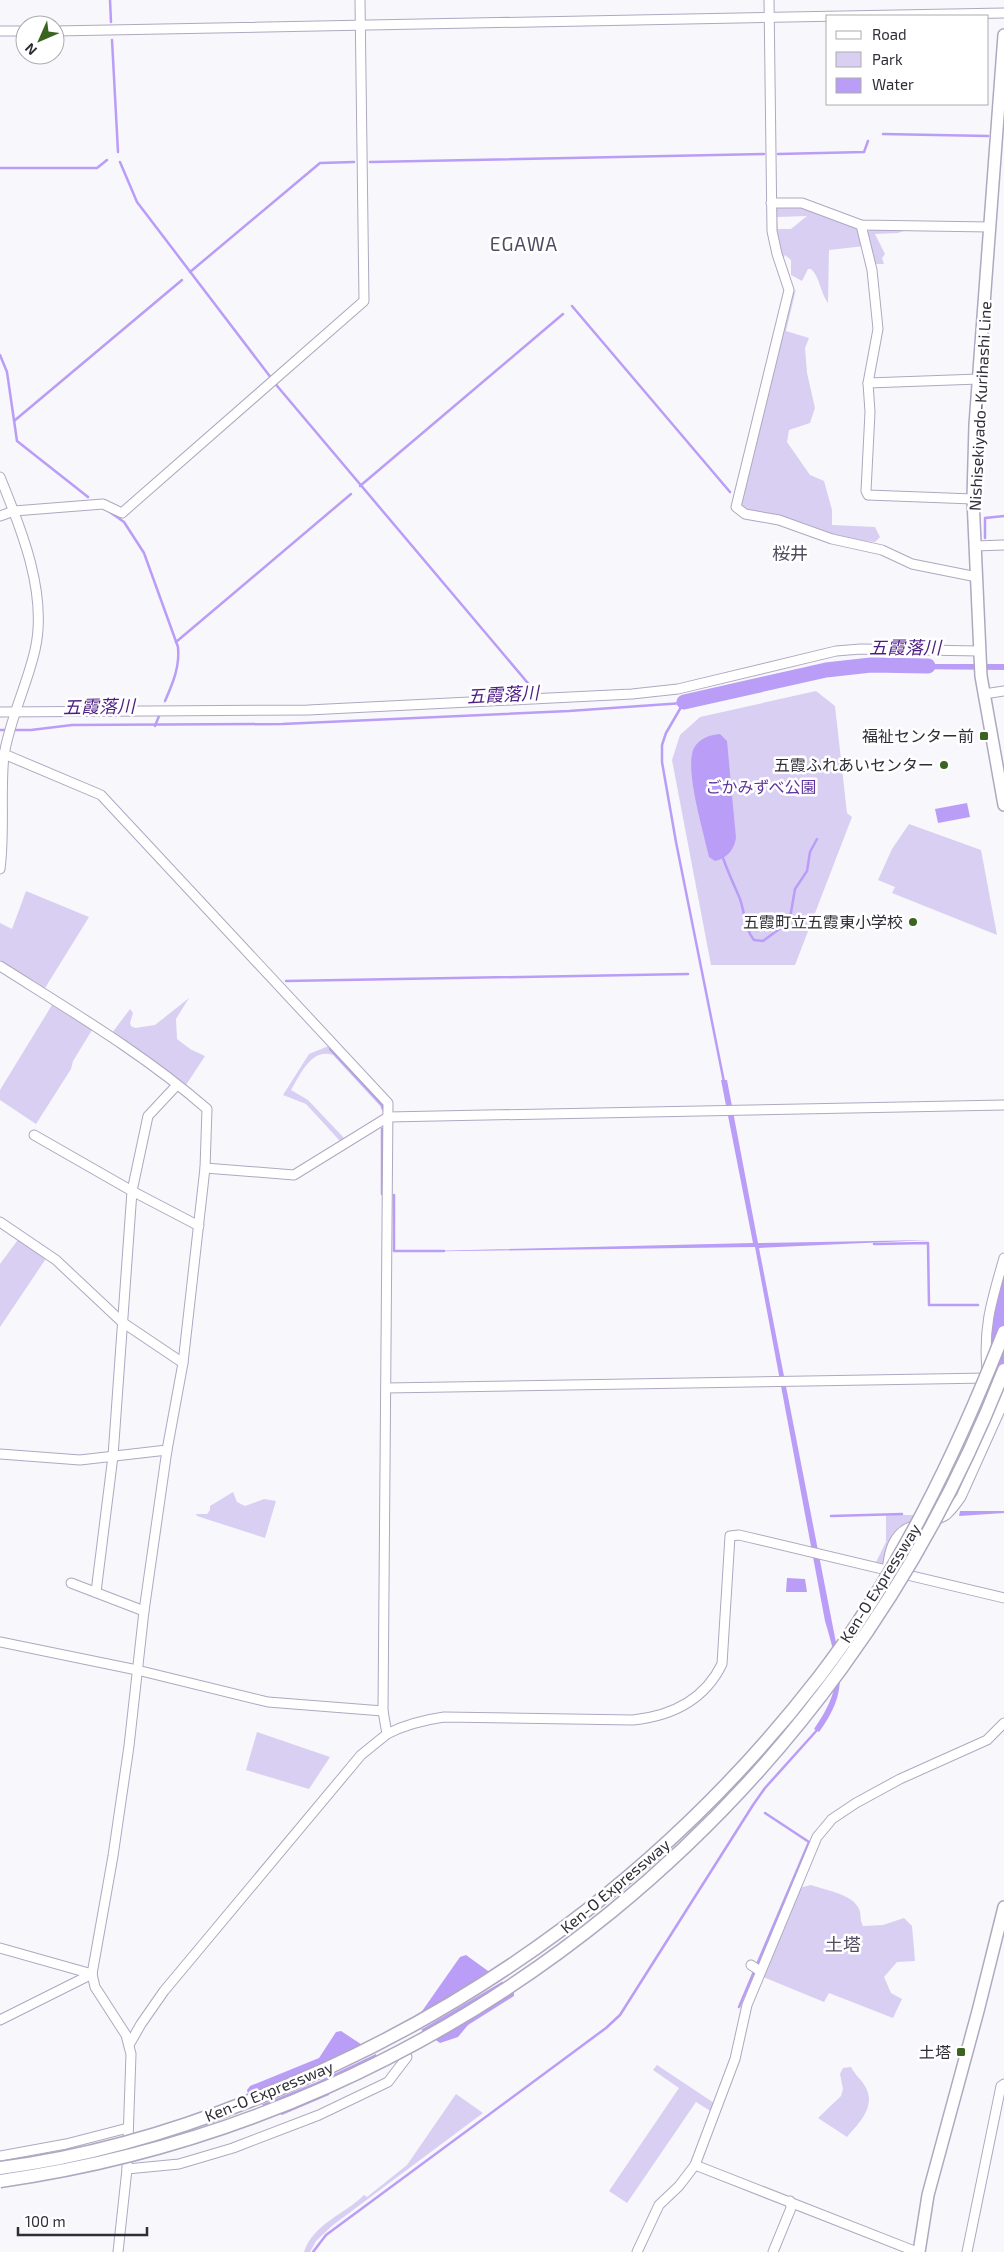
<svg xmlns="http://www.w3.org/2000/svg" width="1004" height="2252" font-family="'Exo 2','Noto Sans JP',sans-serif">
  <rect width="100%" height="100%" fill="#f8f7fc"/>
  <g fill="#d9cff3" fill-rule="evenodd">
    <path d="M779 206H798L855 227 860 232 865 246 829 250 828 303C820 292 820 277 811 269H808L802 281 791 275V260L785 255 782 262 774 229V210ZM807 216 791 229H778L777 217Z"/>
    <path d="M874 228 909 229 898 233 875 234 885 254 882 258 884 264H873L867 232Z"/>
    <path d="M796 289 786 331 809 338 805 348 807 373 815 408 810 423 789 430 787 442 810 475 824 481 832 510V525L875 527 880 537 875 542 846 539 804 523 751 514 743 507 741 503 783 330 791 297Z"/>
    <path d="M816 691 835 706 847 813 852 817 795 965H711L672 760 680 735 700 717Z"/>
    <path d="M909 824 981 850 997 935 892 893 895 887 878 880 892 849Z"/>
    <path d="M26 891 89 917 45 988 0 960V923L12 929Z"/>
    <path d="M189 998 176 1019 177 1039 190 1049 205 1056 186 1085 112 1033 130 1009 133 1013 130 1023 131 1026 135 1028 155 1025Z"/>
    <path d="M52 1005 92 1030 73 1061 71 1069 36 1124 0 1100V1090Z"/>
    <path d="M331 1045 384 1103 385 1110 383 1112 380 1106 333 1055C311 1048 301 1074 291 1090L308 1100 344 1138 340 1141 306 1104 283 1095 309 1054Z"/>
    <path d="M20 1237 45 1256V1260L0 1327V1264Z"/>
    <path d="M233 1492 237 1502 245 1506 264 1499 276 1501 265 1538 197 1516 196 1514H207L210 1510V1506Z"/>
    <path d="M886 1515H916C911 1523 902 1526 896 1534 889 1541 887 1555 884 1564L876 1562 886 1542Z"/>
    <path d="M257 1732 330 1757 309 1789 246 1770Z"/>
    <path d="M811 1885C825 1890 851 1894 858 1907 862 1913 859 1918 863 1926L883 1925 904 1918 912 1926 915 1961 897 1962 884 1977 891 1993 902 1999 893 2018 829 1993 824 2002 761 1976 799 1888Z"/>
    <path d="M657 2065 714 2103 712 2112 696 2102 627 2203 609 2191 679 2088 653 2070Z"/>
    <path d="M851 2067C855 2075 861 2079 865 2086 877 2106 859 2123 847 2137L818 2118 841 2096 843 2089 840 2074 843 2068Z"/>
    <path d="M456 2094 483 2113 333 2225 316 2241 310 2252H304C313 2224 345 2214 364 2195L367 2197 407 2165Z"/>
  </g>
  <g fill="#ba9df6">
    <path d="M909 664H1004V670L908 669Z"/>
    <path d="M720 734 727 741 736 838C734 850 727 858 715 861L709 857 708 853C703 830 684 767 694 748 700 738 709 735 720 734Z"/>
    <path d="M967 803 970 817 938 823 935 809Z"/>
    <path d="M721 1080H727L758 1243 929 1240 759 1248 839 1658C843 1689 837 1707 819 1732L814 1729C843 1688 839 1667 825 1621L755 1247 391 1252 753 1243Z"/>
    <path d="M1004 1273V1370L999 1372 988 1347 994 1306Z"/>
    <path d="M960 1511H1004V1513L959 1516Z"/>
    <path d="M787 1578 805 1579 807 1592H786Z"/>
    <path d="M466 1955 514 1990V1996L468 2025 458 2037 440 2043 413 2024 460 1957Z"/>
    <path d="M341 2031 376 2054 377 2059 366 2075 346 2077 330 2088 329 2095 282 2115 249 2098 247 2090 250 2086 319 2058 336 2032Z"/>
  </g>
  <g fill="#f8f7fc">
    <path d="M493 1971 505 1980 419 2031 412 2026Z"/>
    <path d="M366 2044 378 2053 317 2082 258 2106 248 2100Z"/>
  </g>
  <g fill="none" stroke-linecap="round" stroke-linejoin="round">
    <g stroke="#ba9df6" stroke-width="2.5">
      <path d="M110 0 111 22"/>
      <path d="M112 40 118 152"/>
      <path d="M883 134 988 136"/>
      <path d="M778 154 864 152 868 141"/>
      <path d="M120 162 137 202 278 387 532 688V691"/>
      <path d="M370 162 764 154"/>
      <path d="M0 168H97L107 160"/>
      <path d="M190 272 320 163 354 162"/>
      <path d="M572 306 730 492"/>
      <path d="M0 355 7 372 17 441 88 497"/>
      <path d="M14 421 182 280"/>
      <path d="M360 486 563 314"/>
      <path d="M107 510 124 522 144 553 178 647C180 666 173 683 165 701"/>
      <path d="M985 538V518L1004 516"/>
      <path d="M176 642 351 494"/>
      <path d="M684 702 666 733 662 745V762L676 842 724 1082"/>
      <path d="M155 726 159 716"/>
      <path d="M0 730H31L72 725 282 724 569 711 683 703"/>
      <path d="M723 858C728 872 734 885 740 899 745 913 744 928 754 940L763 941 786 924 790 918 795 889 807 871 810 852 817 839"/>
      <path d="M286 981 688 974"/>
      <path d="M330 1049 382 1105 383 1109"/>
      <path d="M382 1194V1129"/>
      <path d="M394 1195V1251H444"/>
      <path d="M874 1244 928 1243 929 1305H978"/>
      <path d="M831 1516 902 1514"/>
      <path d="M739 2007 809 1842 765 1813"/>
      <path d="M313 2252 326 2235 606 2028 620 2015 753 1805 765 1788 818 1729"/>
    </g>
    <path stroke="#ba9df6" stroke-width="15" d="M684 702 826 670 871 665 928 666"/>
    <g stroke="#afa8c0" stroke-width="11">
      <g id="minor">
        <path d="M769 0 772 231 777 254 789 290 736 507 745 514 779 520 832 539 882 550 912 564 977 577"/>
        <path d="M0 31H25"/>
        <path d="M55 31 1004 13"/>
        <path d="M771 203H802L861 225 990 227"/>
        <path d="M861 225 872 270 878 329 868 383 870 412 866 491 868 495 973 499"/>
        <path d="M868 383 979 379"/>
        <path d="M0 477C21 528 48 594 35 650 27 685 10 719 4 755 0 792 5 831 0 869"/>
        <path d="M0 516 14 511 103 504 122 513 364 301 360 0"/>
        <path d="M975 546 1004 545"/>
        <path d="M984 694 1004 691"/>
        <path d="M0 712 308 710 632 694 678 689 836 651 861 649 980 651"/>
        <path d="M4 754 101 795 388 1103 383 1711 387 1734 361 1755 164 1991 141 2024 129 2045"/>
        <path d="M0 966C71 1011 144 1054 207 1109L205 1168 183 1363 167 1450 144 1611 129 1746 113 1856 92 1974 95 1987 126 2035 131 2054 127 2169 118 2252"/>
        <path d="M34 1135 132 1191 199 1226"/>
        <path d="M205 1168 294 1175 388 1117 1004 1105"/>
        <path d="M0 1222 56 1260 122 1322 183 1363"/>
        <path d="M987 1370C983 1326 992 1300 1004 1258"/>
        <path d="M386 1388 988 1378"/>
        <path d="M0 1454 80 1460 167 1450"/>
        <path d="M887 1571C888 1562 889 1552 893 1544 905 1519 927 1527 946 1515 952 1510 956 1504 961 1497L1001 1408 1003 1377"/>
        <path d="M71 1583 144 1611"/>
        <path d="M96 1592 113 1456 132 1191 148 1116 177 1085"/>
        <path d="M0 1642 137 1670 268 1702 383 1711"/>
        <path d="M387 1734C406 1724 423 1720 444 1717L633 1720C671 1716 704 1701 722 1664L730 1536 739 1535 1004 1598"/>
        <path d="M0 1948 92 1974"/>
        <path d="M751 1965 760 1971"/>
        <path d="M0 2020 92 1974"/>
        <path d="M0 2156 66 2144 128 2128"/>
        <path d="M695 2165 917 2252"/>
        <path d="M127 2169 179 2164 233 2148 319 2115 388 2082 407 2057"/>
        <path d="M637 2252 659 2205 679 2186 695 2165 735 2059 747 2005 817 1837 832 1819 856 1803 900 1779 987 1740 1004 1723"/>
        <path d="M773 2252 791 2208 790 2201"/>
        <path d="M967 2252 1001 2086 1004 2084"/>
      </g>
    </g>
    <g stroke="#afa8c0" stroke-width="14">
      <g id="major">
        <path d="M1004 35 975 425 973 499 981 676 1004 805"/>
        <path d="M919 2252 928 2195 978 2011 1004 1907"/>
      </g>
    </g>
    <use href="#minor" stroke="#fff" stroke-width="9"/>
    <use href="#major" stroke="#fff" stroke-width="11"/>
    <g stroke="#afa8c0" stroke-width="15" stroke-linecap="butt">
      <g id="highway-bridge">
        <path d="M0 2168C86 2157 172 2132 252 2100 477 2013 672 1867 819 1677 899 1573 956 1454 1004 1332"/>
        <path d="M0 2181C458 2116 838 1798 1004 1370"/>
      </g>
    </g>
    <use href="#highway-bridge" stroke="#fff" stroke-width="12"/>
  </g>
  <g fill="#3b6420" stroke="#fff" stroke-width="2">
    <rect x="979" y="731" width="10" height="10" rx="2.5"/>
    <circle cx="944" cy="765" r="5"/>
    <circle cx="913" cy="922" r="5"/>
    <rect x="956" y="2047" width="10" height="10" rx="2.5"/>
  </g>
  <g text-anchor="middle" stroke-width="5" stroke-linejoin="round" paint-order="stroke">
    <g font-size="16" fill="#2f2d36" stroke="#fff">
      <text transform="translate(980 406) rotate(-87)" y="6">Nishisekiyado-Kurihashi Line</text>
      <text transform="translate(880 1583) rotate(-58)" y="6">Ken-O Expressway</text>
      <text transform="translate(615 1886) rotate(-40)" y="6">Ken-O Expressway</text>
      <text transform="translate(269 2091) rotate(-22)" y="6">Ken-O Expressway</text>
    </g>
    <g font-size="16" fill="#2f2d36" stroke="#fff" text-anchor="end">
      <text x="974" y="742">福祉センター前</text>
      <text x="934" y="771">五霞ふれあいセンター</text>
      <text x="903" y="928">五霞町立五霞東小学校</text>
      <text x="951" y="2058">土塔</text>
    </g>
    <g font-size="16" fill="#5e349a" stroke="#fff">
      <text x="761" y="793">ごかみずべ公園</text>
    </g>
    <g font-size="18" fill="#524c61" stroke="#fff">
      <text x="790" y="560">桜井</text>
      <text x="843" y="1951">土塔</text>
    </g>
    <g font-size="18" font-style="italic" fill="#4c1e83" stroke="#fff">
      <text x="905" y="654">五霞落川</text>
      <text transform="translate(503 695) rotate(-3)" y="6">五霞落川</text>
      <text transform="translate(99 707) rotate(-1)" y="6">五霞落川</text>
    </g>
    <g font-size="19" letter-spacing="1" fill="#524c61" stroke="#fff">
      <text x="524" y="251">EGAWA</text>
    </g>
  </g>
  <rect x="826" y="15" width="162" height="90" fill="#ffffff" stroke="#acabaf"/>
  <rect x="836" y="31" width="25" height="8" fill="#ffffff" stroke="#acabaf"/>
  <text x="872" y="40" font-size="15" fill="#2f2d36">Road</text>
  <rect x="836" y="52" width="25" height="15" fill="#d9cff3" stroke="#acabaf"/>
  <text x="872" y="65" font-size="15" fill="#2f2d36">Park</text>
  <rect x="836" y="78" width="25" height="15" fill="#ba9df6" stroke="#acabaf"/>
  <text x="872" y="90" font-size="15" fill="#2f2d36">Water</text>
  <g transform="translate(40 40) rotate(225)"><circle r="24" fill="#ffffff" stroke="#acabaf"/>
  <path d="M0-4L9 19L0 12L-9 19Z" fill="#3b6420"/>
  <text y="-8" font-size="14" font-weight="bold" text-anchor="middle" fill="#2f2d36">N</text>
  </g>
  <path d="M18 2227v8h129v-8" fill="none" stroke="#2f2d36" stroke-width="2.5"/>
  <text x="25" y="2227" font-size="15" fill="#2f2d36" stroke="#ffffff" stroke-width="4" paint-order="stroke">100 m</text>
</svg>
